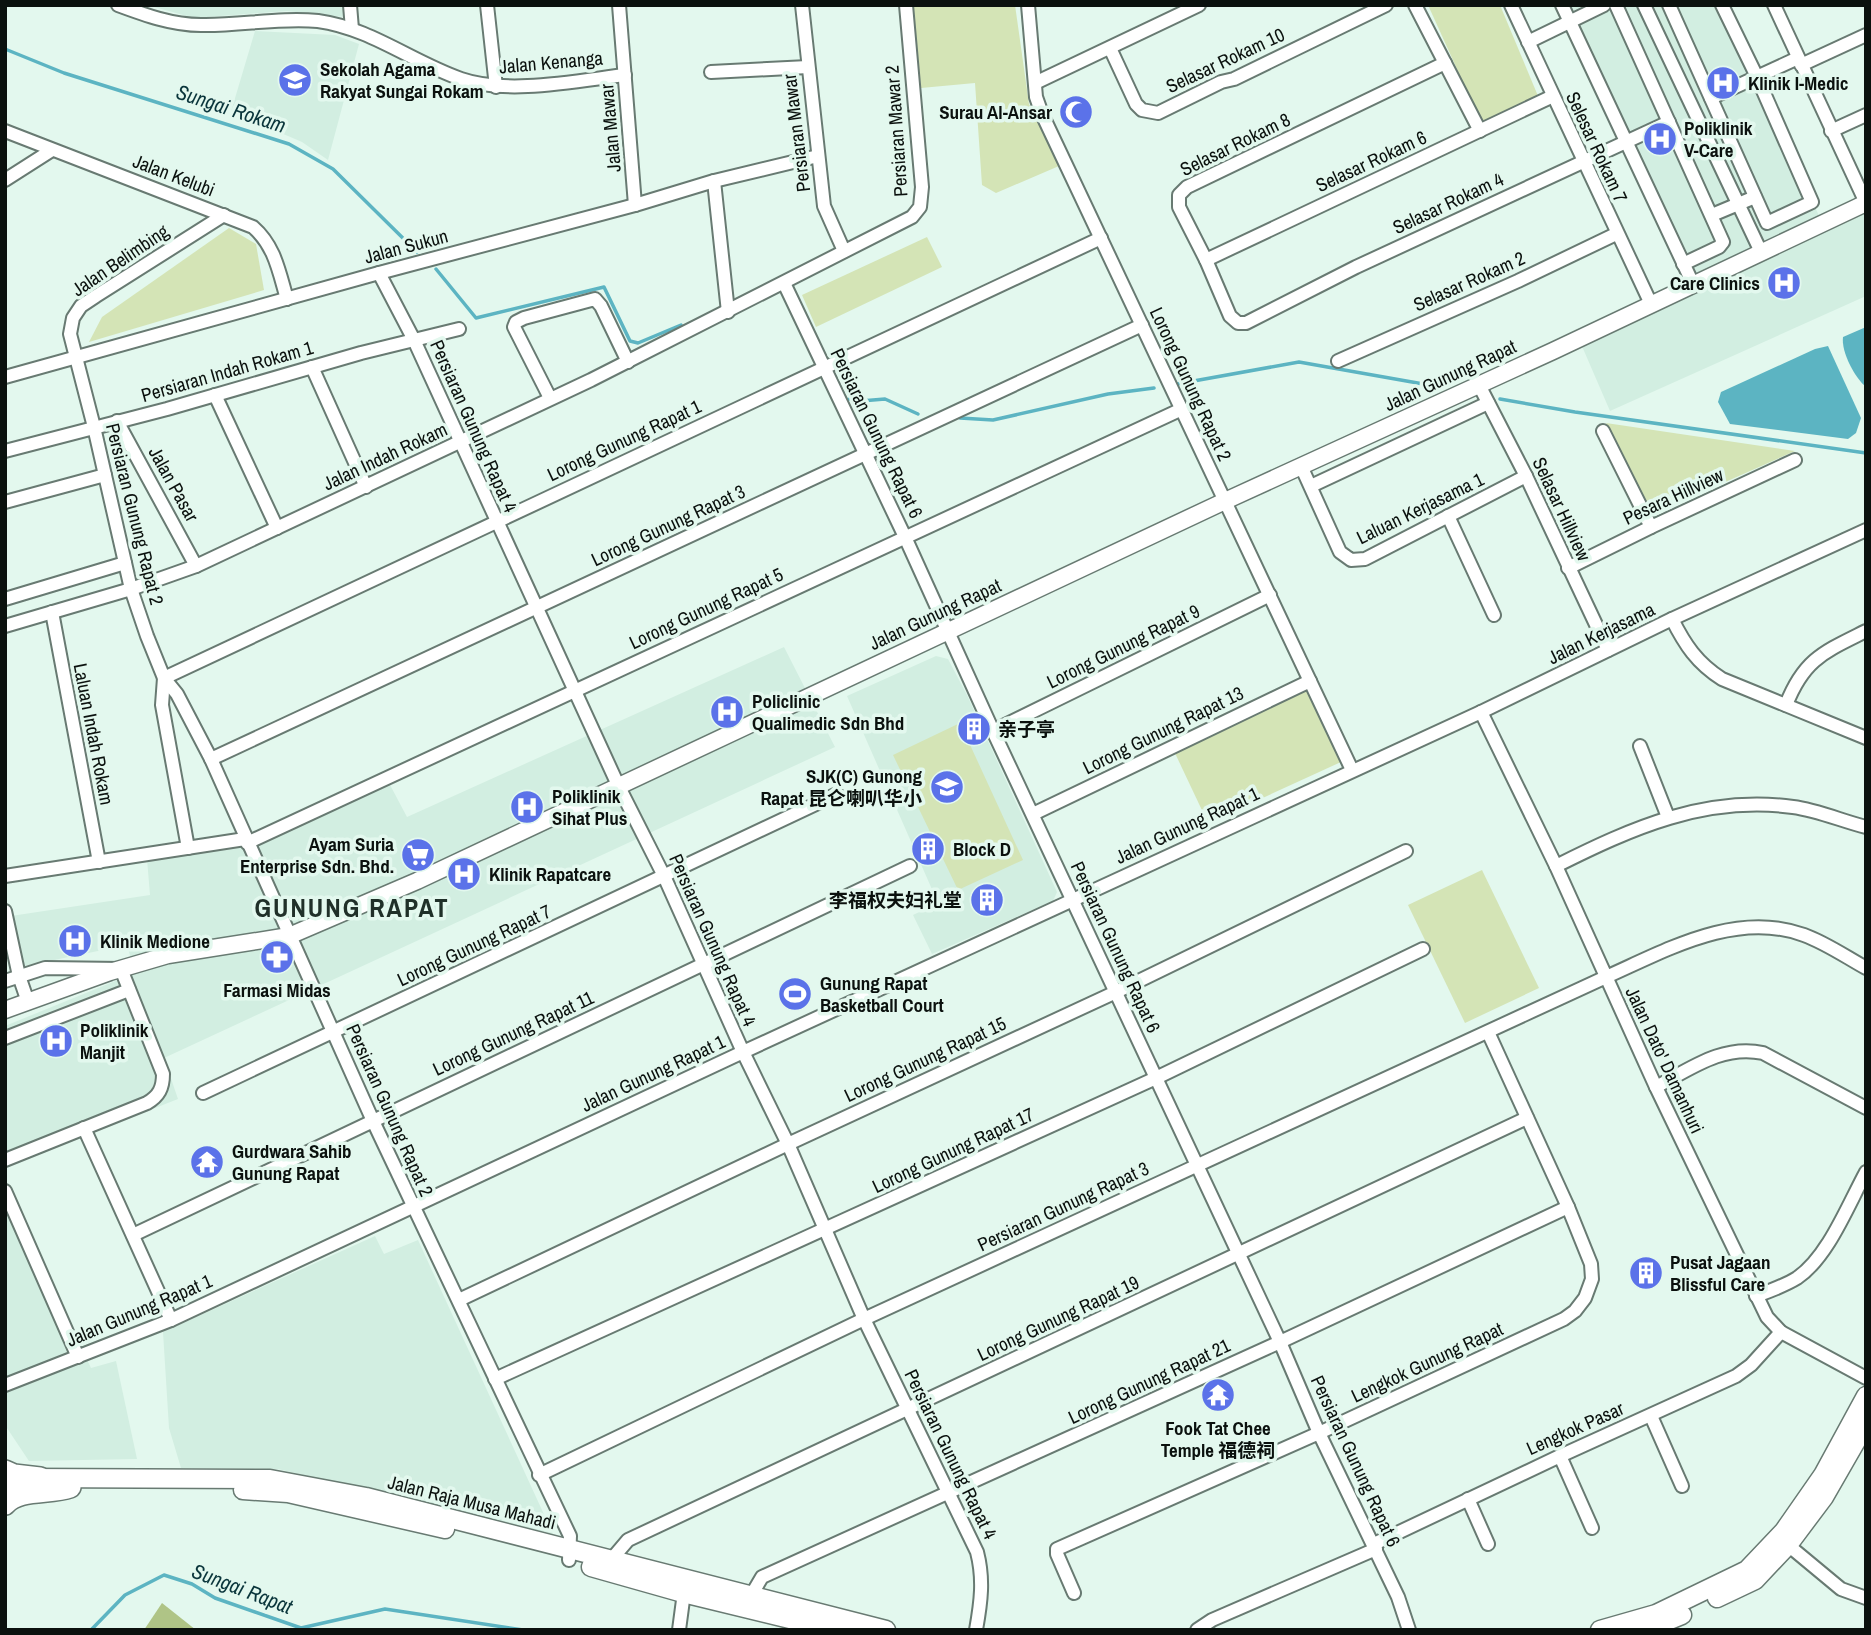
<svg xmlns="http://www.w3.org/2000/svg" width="1871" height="1635" font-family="'Archivo Narrow','Noto Sans SC',sans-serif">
  <rect width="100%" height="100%" fill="#e3f8ee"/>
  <g fill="#d2eee1">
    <path d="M147 5H343L344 17 287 11 194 18Z"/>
    <path d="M1562 5H1720L1822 222 1866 203V296L1610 411 1578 337 1694 284Z"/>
    <path d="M255 31 335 35 359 44 328 160 302 142 274 130 230 115Z"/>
    <path d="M784 647 835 747 164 1058 178 1099 5 1167V1026L135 973 127 945 25 966 11 916 150 895 147 859 242 842 389 783 407 817Z"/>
    <path d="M936 656 948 659 967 695 1057 892 1053 901 932 954 913 915 938 903 847 696Z"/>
    <path d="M5 1187 91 1368 116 1361 137 1459 29 1461 5 1425Z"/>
    <path d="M375 1236 384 1254 418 1240 553 1534 278 1469 181 1468 169 1428 163 1332Z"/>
  </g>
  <g fill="#d4e4b6">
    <path d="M912 5H1015L1029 104 1059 166 996 193 982 185 975 83 921 88Z"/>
    <path d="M1428 5H1500L1538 96 1481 122Z"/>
    <path d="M229 228 256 244 264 290 89 342 102 317Z"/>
    <path d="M927 237 942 267 816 327 802 295Z"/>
    <path d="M1606 423 1795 451 1653 514Z"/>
    <path d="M1307 690 1341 762 1208 823 1174 751Z"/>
    <path d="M960 723 1023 860 958 890 893 755Z"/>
    <path d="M1482 870 1539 988 1465 1023 1408 905Z"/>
  </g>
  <path fill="#afc486" d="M162 1603 196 1630H144Z"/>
  <g fill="#5cb4c2">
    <path d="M1866 327V387C1855 378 1841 352 1843 337Z"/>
    <path d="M1828 346 1861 418 1856 433 1848 439 1730 424 1718 402 1721 392 1815 349Z"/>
  </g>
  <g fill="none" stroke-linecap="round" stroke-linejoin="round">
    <g stroke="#5cb4c2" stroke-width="3.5">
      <path d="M5 49 64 73 289 144 333 169 417 252"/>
      <path d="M436 269 476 318 604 287 630 341 638 343 681 325"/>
      <path d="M1177 384 1299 362 1429 385"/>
      <path d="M849 399 861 401 885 399 918 414"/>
      <path d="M1500 399 1575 412 1866 453"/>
      <path d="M960 418 993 420 1108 394 1154 388"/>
      <path d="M91 1630 125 1595 164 1575 192 1584 215 1598 301 1628 385 1609 523 1630"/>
    </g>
    <g stroke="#687a72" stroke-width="16">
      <g id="minor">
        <path d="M118 5C145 15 172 25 201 25 239 26 280 17 318 21 370 28 412 62 461 79 507 95 576 81 625 75"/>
        <path d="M350 5 352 29"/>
        <path d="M487 5 496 87"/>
        <path d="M619 5 635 205"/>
        <path d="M802 5 824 206 844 251"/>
        <path d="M1028 5 1036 97 1042 114 1352 770"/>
        <path d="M1415 5 1480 131"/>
        <path d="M1511 5 1651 304"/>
        <path d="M1562 5 1693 284"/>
        <path d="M1616 5 1723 242 1719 247 1683 264"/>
        <path d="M1644 5 1761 252"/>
        <path d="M1669 5 1767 223 1812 202 1757 77 1722 5"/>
        <path d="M1774 5 1866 203"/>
        <path d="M1528 42 1604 5"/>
        <path d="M1110 48 1136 104 1142 110 1158 113 1221 82 1234 79 1386 5"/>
        <path d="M1445 63 1187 187 1179 195V207L1206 260 1230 316 1238 323H1246L1356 267 1669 122"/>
        <path d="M1801 65 1866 35"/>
        <path d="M711 72 808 67"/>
        <path d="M1035 83 1199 5"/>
        <path d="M1711 98 1798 58"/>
        <path d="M5 131 253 227C275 246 279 272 287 299"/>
        <path d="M1831 131 1866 115"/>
        <path d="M5 180 52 150"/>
        <path d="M714 181 728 312"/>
        <path d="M224 215 96 296 81 306 73 318 70 334 94 427 131 589 147 636 164 678 177 694 211 759 373 1121 570 1536 569 1560"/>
        <path d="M1712 215 1755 197"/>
        <path d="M1206 260 1553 96"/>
        <path d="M379 273 414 340 618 785 664 876 743 1052 788 1144 864 1319 977 1552C984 1579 981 1602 976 1630"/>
        <path d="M784 283 905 537 993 731 1280 1342 1319 1433 1398 1597 1409 1630"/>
        <path d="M1338 361 1518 281 1616 234"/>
        <path d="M312 367 366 487"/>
        <path d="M5 377 379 273 635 205 714 181 818 156"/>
        <path d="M1479 385 1526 476 1608 650"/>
        <path d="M215 395 277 528"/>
        <path d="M550 398 514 327 516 322 524 318 595 299 601 306 628 362"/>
        <path d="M117 421 196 566"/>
        <path d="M1603 431 1651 527"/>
        <path d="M5 451 167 409 361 353 459 329"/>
        <path d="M1301 466 1340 552 1351 560 1365 559 1526 476"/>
        <path d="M1311 486 1488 403"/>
        <path d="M5 502 105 475"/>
        <path d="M1448 516 1494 615"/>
        <path d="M1568 568 1651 527 1795 460"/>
        <path d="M5 599 125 563"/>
        <path d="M52 612 99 862"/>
        <path d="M1672 619C1685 645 1697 663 1722 679L1866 738"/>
        <path d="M5 626 131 589 196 566 591 380 912 217 920 207 922 187 906 5"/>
        <path d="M164 678 1101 238"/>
        <path d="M164 678 162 705 188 848"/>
        <path d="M1786 705C1804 659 1824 652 1866 631"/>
        <path d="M1481 712 1556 866 1656 1087 1767 1317 1781 1332 1866 1378"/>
        <path d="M993 731 1270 595"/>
        <path d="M1640 746 1668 817"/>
        <path d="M211 759 1142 325"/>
        <path d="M1033 814 1310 681"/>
        <path d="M247 843 1182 409"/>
        <path d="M1556 866C1632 828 1705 795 1793 807 1817 810 1842 821 1866 827"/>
        <path d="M5 876 245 839"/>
        <path d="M5 911 19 976 28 1002"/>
        <path d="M5 981 45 968 121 969 163 1074C163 1088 159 1096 147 1103L5 1160"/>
        <path d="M5 1038 129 990"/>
        <path d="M1656 1087C1690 1069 1723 1044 1763 1053L1866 1108"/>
        <path d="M203 1093 837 794"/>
        <path d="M84 1128 171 1320"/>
        <path d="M5 1191 78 1357"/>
        <path d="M133 1235 910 866"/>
        <path d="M1756 1296C1770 1291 1784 1286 1797 1278 1828 1257 1848 1205 1866 1172"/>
        <path d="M459 1300 788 1144 1116 992 1406 851"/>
        <path d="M495 1379 1156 1078 1423 949"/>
        <path d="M5 1385 171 1320 743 1052 1481 712 1672 619 1866 530"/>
        <path d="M1651 1416 1682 1486"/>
        <path d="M1560 1456 1592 1528"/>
        <path d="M539 1475 864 1319 1606 977C1667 950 1736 910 1804 935 1826 943 1846 957 1866 968"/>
        <path d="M1468 1499 1488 1544"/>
        <path d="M1374 1544 1560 1456 1736 1376 1751 1365 1781 1332"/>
        <path d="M1788 1545 1841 1589 1866 1598"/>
        <path d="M611 1560 628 1540 1527 1118"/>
        <path d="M1074 1593 1057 1554V1549L1319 1433 1564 1319 1575 1311 1585 1298 1592 1279 1591 1264 1568 1207 1488 1032"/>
        <path d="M752 1594 762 1577 1280 1342 1568 1207"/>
        <path d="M679 1630 685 1585"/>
        <path d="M1197 1630 1212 1620 1376 1549"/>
      </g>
    </g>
    <g stroke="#687a72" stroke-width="19">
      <path id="tertiary" d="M5 1010 110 972 168 955 289 936 417 881 1225 501 1553 351 1866 203"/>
    </g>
    <g stroke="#687a72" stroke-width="21">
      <g id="secondary">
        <path d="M26 1478 270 1479 366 1497 886 1630"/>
        <path d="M5 1486H37"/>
        <path d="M243 1490 288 1493 445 1529"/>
        <path d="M591 1567 683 1593 835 1630"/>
        <path d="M1717 1598 1755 1580 1788 1545 1824 1497 1866 1424"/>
        <path d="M1600 1630 1656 1614 1747 1570 1784 1531 1823 1475 1866 1396"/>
        <path d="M1645 1630 1682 1615"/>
      </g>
    </g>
    <g stroke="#687a72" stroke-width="24">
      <g id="trunk">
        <path d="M5 1471 14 1475 40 1478"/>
        <path d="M5 1504C19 1488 50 1494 70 1487"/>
      </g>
    </g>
    <use href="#minor" stroke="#fff" stroke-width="12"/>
    <use href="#tertiary" stroke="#fff" stroke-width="16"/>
    <use href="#secondary" stroke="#fff" stroke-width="18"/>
    <use href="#trunk" stroke="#fff" stroke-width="21"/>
  </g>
  <defs>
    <g id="school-disc" transform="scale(1.75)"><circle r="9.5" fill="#5b72e9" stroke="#e3f8ee"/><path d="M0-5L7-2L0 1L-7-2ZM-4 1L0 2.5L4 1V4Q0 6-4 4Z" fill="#fff"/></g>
    <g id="hospital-disc" transform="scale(1.75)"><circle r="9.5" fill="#5b72e9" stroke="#e3f8ee"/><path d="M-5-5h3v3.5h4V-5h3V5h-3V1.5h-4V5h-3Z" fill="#fff"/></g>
    <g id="mosque-disc" transform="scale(1.75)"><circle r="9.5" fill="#5b72e9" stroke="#e3f8ee"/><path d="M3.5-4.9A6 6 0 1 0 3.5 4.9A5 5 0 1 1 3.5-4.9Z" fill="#fff"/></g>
    <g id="building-disc" transform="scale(1.75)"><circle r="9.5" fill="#5b72e9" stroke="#e3f8ee"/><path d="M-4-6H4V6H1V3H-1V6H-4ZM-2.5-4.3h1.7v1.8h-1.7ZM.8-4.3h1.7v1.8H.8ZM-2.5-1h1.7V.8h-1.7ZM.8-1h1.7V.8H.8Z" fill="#fff"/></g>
    <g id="supermarket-disc" transform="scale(1.75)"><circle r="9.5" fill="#5b72e9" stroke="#e3f8ee"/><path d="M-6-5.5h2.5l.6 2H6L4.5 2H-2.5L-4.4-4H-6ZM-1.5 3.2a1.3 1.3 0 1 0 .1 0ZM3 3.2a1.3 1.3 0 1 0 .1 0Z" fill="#fff"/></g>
    <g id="pharmacy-disc" transform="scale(1.75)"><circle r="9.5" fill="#5b72e9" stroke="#e3f8ee"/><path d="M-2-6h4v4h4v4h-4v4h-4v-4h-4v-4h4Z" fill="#fff"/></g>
    <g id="stadium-disc" transform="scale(1.75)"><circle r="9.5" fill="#5b72e9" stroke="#e3f8ee"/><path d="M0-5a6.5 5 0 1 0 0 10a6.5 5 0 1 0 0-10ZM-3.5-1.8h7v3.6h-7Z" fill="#fff"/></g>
    <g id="temple-disc" transform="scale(1.75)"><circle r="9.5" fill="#5b72e9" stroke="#e3f8ee"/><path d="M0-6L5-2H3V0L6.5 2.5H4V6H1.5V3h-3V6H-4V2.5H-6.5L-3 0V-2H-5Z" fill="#fff"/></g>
  </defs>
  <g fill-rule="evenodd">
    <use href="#school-disc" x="295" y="80"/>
    <use href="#hospital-disc" x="1723" y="83"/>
    <use href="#mosque-disc" x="1076" y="112"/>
    <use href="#hospital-disc" x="1660" y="139"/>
    <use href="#hospital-disc" x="1784" y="283"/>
    <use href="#hospital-disc" x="727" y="712"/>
    <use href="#building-disc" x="974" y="729"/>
    <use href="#school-disc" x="947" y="787"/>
    <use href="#hospital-disc" x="527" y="807"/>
    <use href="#building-disc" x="928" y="849"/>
    <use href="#supermarket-disc" x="418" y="855"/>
    <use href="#hospital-disc" x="464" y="874"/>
    <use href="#building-disc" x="987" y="900"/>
    <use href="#hospital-disc" x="75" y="941"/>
    <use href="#pharmacy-disc" x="277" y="957"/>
    <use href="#stadium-disc" x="795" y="994"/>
    <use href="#hospital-disc" x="56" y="1041"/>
    <use href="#temple-disc" x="207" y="1162"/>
    <use href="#building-disc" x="1646" y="1273"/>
    <use href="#temple-disc" x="1218" y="1395"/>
  </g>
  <g text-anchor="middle" stroke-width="7" stroke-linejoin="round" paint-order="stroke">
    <g font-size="19" fill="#0b110e" stroke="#e3f8ee">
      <text transform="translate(1225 60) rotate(-25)" y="7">Selasar Rokam 10</text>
      <text transform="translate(551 62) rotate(-5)" y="7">Jalan Kenanga</text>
      <text transform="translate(610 128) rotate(-95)" y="7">Jalan Mawar</text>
      <text transform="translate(896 131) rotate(-94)" y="7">Persiaran Mawar 2</text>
      <text transform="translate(796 133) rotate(-97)" y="7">Persiaran Mawar</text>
      <text transform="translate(1235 144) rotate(-26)" y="7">Selasar Rokam 8</text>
      <text transform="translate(1597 147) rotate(65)" y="7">Selesar Rokam 7</text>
      <text transform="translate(1371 161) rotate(-25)" y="7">Selasar Rokam 6</text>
      <text transform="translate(174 175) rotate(21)" y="7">Jalan Kelubi</text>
      <text transform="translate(1448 203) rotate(-25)" y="7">Selasar Rokam 4</text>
      <text transform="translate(406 246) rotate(-15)" y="7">Jalan Sukun</text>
      <text transform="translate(120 260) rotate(-34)" y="7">Jalan Belimbing</text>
      <text transform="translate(1469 281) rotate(-24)" y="7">Selasar Rokam 2</text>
      <text transform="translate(227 371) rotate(-16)" y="7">Persiaran Indah Rokam 1</text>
      <text transform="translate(1450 375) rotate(-25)" y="7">Jalan Gunung Rapat</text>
      <text transform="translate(1191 384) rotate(65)" y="7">Lorong Gunung Rapat 2</text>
      <text transform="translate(474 426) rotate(66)" y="7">Persiaran Gunung Rapat 4</text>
      <text transform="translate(877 433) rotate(64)" y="7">Persiaran Gunung Rapat 6</text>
      <text transform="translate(624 440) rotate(-25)" y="7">Lorong Gunung Rapat 1</text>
      <text transform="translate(385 456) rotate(-25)" y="7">Jalan Indah Rokam</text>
      <text transform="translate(174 484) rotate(61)" y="7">Jalan Pasar</text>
      <text transform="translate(1673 496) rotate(-25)" y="7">Pesara Hillview</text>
      <text transform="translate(1420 508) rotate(-26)" y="7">Laluan Kerjasama 1</text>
      <text transform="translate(1562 509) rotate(65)" y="7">Selasar Hillview</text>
      <text transform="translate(135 514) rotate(76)" y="7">Persiaran Gunung Rapat 2</text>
      <text transform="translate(668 525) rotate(-25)" y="7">Lorong Gunung Rapat 3</text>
      <text transform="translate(706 608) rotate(-25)" y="7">Lorong Gunung Rapat 5</text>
      <text transform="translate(935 614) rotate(-25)" y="7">Jalan Gunung Rapat</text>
      <text transform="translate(1601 633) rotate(-26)" y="7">Jalan Kerjasama</text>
      <text transform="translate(1123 646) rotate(-26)" y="7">Lorong Gunung Rapat 9</text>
      <text transform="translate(1163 730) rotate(-26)" y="7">Lorong Gunung Rapat 13</text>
      <text transform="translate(94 734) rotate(79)" y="7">Laluan Indah Rokam</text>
      <text transform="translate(1187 825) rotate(-25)" y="7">Jalan Gunung Rapat 1</text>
      <text transform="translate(713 940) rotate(66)" y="7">Persiaran Gunung Rapat 4</text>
      <text transform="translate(474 945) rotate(-25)" y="7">Lorong Gunung Rapat 7</text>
      <text transform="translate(1116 947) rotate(65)" y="7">Persiaran Gunung Rapat 6</text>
      <text transform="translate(513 1033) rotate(-25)" y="7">Lorong Gunung Rapat 11</text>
      <text transform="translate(925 1059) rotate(-25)" y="7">Lorong Gunung Rapat 15</text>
      <text transform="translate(1665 1060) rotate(65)" y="7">Jalan Dato' Damanhuri</text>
      <text transform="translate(653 1073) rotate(-25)" y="7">Jalan Gunung Rapat 1</text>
      <text transform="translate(390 1110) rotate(66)" y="7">Persiaran Gunung Rapat 2</text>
      <text transform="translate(953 1150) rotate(-25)" y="7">Lorong Gunung Rapat 17</text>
      <text transform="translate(1063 1206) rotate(-25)" y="7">Persiaran Gunung Rapat 3</text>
      <text transform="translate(139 1310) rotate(-23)" y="7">Jalan Gunung Rapat 1</text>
      <text transform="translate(1058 1318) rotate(-25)" y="7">Lorong Gunung Rapat 19</text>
      <text transform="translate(1427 1362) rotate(-25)" y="7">Lengkok Gunung Rapat</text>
      <text transform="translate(1149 1381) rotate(-25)" y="7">Lorong Gunung Rapat 21</text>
      <text transform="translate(1575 1428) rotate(-24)" y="7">Lengkok Pasar</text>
      <text transform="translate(951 1454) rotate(64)" y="7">Persiaran Gunung Rapat 4</text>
      <text transform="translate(1356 1461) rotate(65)" y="7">Persiaran Gunung Rapat 6</text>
      <text transform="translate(472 1502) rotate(14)" y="7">Jalan Raja Musa Mahadi</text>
    </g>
    <g font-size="19" font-weight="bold" fill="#0b110e" stroke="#e3f8ee" text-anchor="start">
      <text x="320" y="76">Sekolah Agama<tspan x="320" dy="22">Rakyat Sungai Rokam</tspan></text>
      <text x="1748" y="90">Klinik I-Medic</text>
      <text x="1052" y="119" text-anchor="end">Surau Al-Ansar</text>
      <text x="1684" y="135">Poliklinik<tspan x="1684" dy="22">V-Care</tspan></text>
      <text x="1760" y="290" text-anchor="end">Care Clinics</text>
      <text x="752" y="708">Policlinic<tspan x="752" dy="22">Qualimedic Sdn Bhd</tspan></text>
      <text x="998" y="736">亲子亭</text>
      <text x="922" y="783" text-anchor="end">SJK(C) Gunong<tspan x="922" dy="22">Rapat 昆仑喇叭华小</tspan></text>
      <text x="552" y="803">Poliklinik<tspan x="552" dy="22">Sihat Plus</tspan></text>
      <text x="394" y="851" text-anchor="end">Ayam Suria<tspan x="394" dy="22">Enterprise Sdn. Bhd.</tspan></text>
      <text x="953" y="856">Block D</text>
      <text x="489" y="881">Klinik Rapatcare</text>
      <text x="962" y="907" text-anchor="end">李福权夫妇礼堂</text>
      <text x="100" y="948">Klinik Medione</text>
      <text x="820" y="990">Gunung Rapat<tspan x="820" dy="22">Basketball Court</tspan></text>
      <text x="277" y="997" text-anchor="middle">Farmasi Midas</text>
      <text x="80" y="1037">Poliklinik<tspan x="80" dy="22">Manjit</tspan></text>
      <text x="232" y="1158">Gurdwara Sahib<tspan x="232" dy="22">Gunung Rapat</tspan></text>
      <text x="1670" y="1269">Pusat Jagaan<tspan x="1670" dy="22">Blissful Care</tspan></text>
      <text x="1218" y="1435" text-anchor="middle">Fook Tat Chee<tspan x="1218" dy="22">Temple 福德祠</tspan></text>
    </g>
    <g font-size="21" font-style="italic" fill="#0a353b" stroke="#e3f8ee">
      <text transform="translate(231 109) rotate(18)" y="7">Sungai Rokam</text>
      <text transform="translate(242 1589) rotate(21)" y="7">Sungai Rapat</text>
    </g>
    <g font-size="26" font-weight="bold" letter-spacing="2" fill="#203029" stroke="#e3f8ee">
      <text x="352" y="917">GUNUNG RAPAT</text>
    </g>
  </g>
  <rect width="1871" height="1635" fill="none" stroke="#0b110e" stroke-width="14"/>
</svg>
